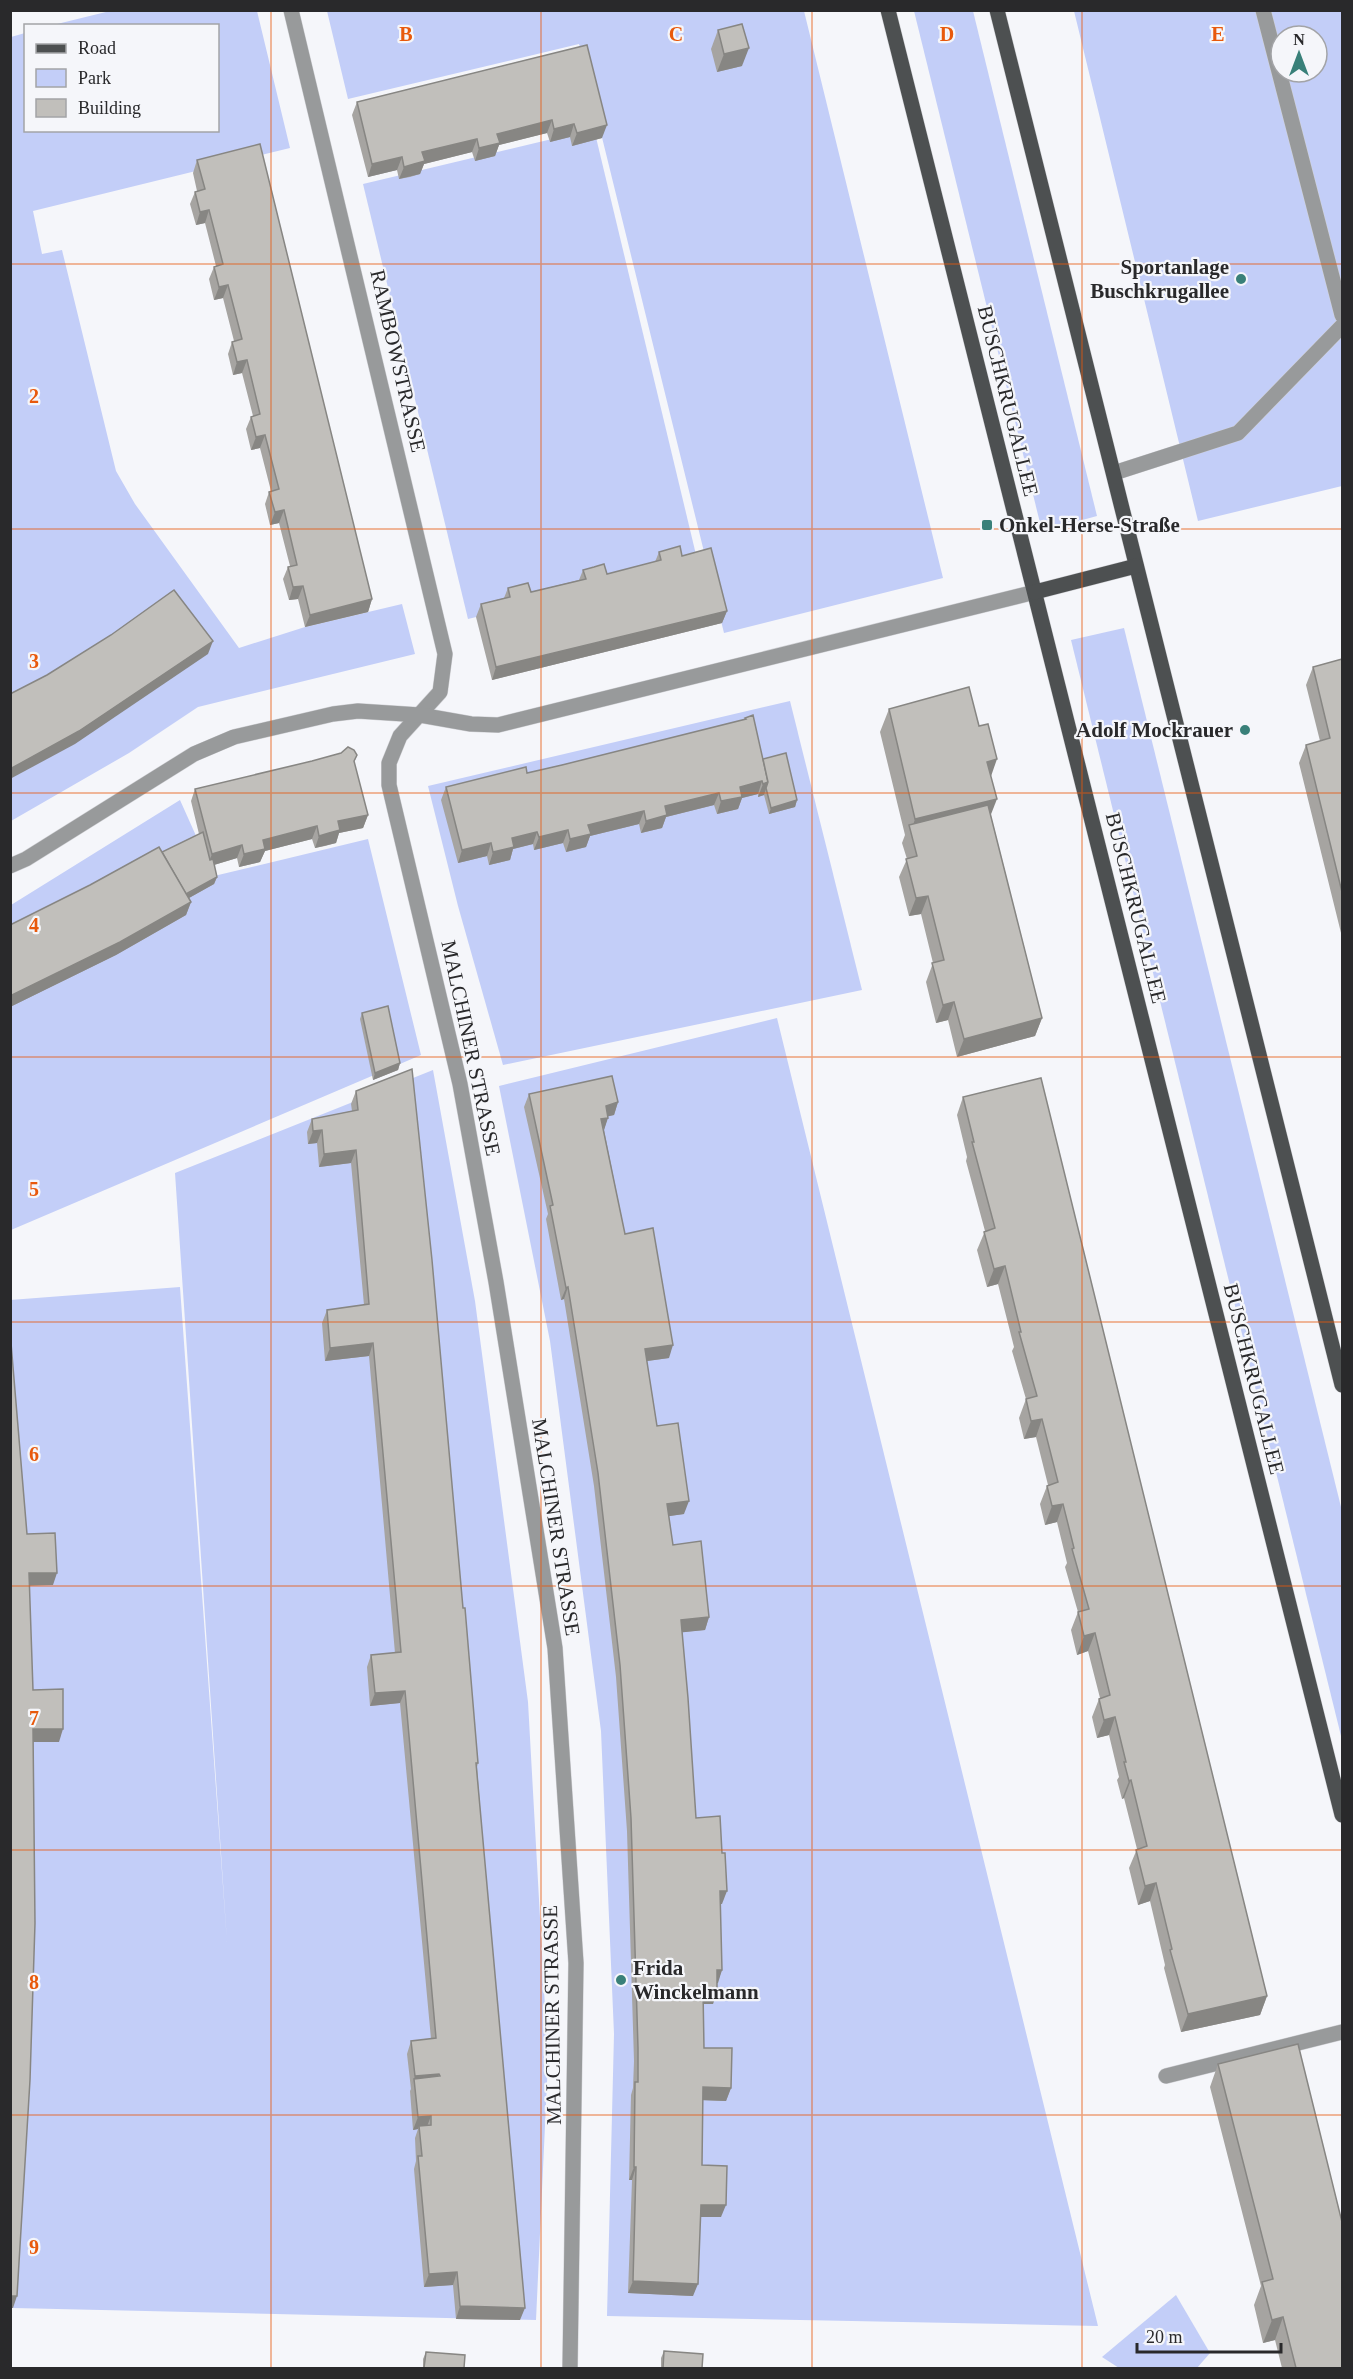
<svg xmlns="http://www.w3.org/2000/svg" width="1353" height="2379" font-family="Georgia,serif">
  <rect width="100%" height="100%" fill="#f5f6fa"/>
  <g fill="#c3cef8" fill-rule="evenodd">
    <path d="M110 11H257L290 148 33 211 42 254 62 250 116 471 135 504 239 648 305 627 402 604 415 654 198 707 129 753 11 821V37L25 33 26 130H218V26L53 25Z"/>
    <path d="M327 11H804L943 578 724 633 579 44 348 99Z"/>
    <path d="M914 11H973L1097 516 1042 531Z"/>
    <path d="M1074 11H1342V486L1198 521ZM1281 36H1317V72H1281Z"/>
    <path d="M594 129 698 563 468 619 363 184Z"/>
    <path d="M1124 628 1342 1511V1740L1071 640Z"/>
    <path d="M790 701 862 990 503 1065 458 906 428 786Z"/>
    <path d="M180 800 214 876 368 839 421 1055 11 1230V905Z"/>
    <path d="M777 1018 1098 2326 607 2316 614 2034 601 1731 550 1341 499 1086Z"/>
    <path d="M433 1070 475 1301 528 1702 548 2061 536 2320 13 2308 28 1742 59 1741 28 1703 24 1586 53 1585 22 1547 11 1386 10 1300 180 1287 227 1942 175 1173Z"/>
    <path d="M1176 2295 1210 2353 1197 2368H1119L1102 2357Z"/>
  </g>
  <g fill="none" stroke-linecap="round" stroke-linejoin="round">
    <g stroke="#d0d1d5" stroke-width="16">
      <g id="minor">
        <path d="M291 10 445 654 440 692 400 736 389 763V785L460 1084 496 1282 555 1648 576 1963 570 2368"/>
        <path d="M1263 10 1342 315"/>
        <path d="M1114 473 1238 433 1342 326"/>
        <path d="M10 866 26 859 194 754 234 737 333 714 358 711 420 715 471 724 498 725 1035 592"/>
        <path d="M1166 2076 1342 2032"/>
      </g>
    </g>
    <g stroke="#d0d1d5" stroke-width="16">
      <g id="major">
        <path d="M888 10 1342 1815"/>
        <path d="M997 10 1342 1385"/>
        <path d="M1035 592 1136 566"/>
      </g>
    </g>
    <use href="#minor" stroke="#989a9b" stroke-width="15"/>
    <use href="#major" stroke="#4d5051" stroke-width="15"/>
  </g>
  <g fill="#a6a4a1">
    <path d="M718 30 742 66 717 72 711 49Z"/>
    <path d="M587 45 602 138 572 146 570 137 550 142 547 133 499 145 495 156 475 161 472 152 424 164 420 174 410 177 399 179 397 170 368 177 352 115 357 102Z"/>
    <path d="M197 160 372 599 368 612 305 627 298 599 289 600 283 579 288 567 290 566 279 523 270 525 265 504 269 492 271 491 260 448 251 450 246 429 251 417 253 416 242 373 233 375 228 354 232 342 234 341 223 298 214 300 209 279 214 267 216 266 205 223 196 225 190 204 195 192 197 191 193 173Z"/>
    <path d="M659 552 682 556 727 611 722 623 492 680 476 617 481 604 504 598 508 588 531 592 579 580 583 570 607 574 655 562Z"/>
    <path d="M1342 659V937L1299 763 1306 745 1320 741 1306 685 1313 667Z"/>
    <path d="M889 709 991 776V816L1042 1018 1035 1036 957 1057 948 1020 936 1023 926 982 933 963 921 914 909 916 899 877 907 859 902 843 905 835 880 732Z"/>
    <path d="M745 718 763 759 797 800 795 807 769 814 764 795 758 797V794L742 798 738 809 717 814 714 805 666 817 662 828 641 833 639 824 590 836 586 847 566 852 563 843 534 850 533 844 513 849 510 860 489 865 487 856 458 863 441 800 446 787 527 773 562 765 744 720Z"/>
    <path d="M357 755 354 763 368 815 363 828 339 833 336 843 325 846 315 848 312 839 265 851 260 862 239 867 237 858 214 865 217 877 214 884 189 898 191 902 186 915 116 955 10 1007V925L199 834 191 801 195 789Z"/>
    <path d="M362 1013 400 1063 398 1070 373 1080 360 1019Z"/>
    <path d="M356 1091 463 1608 478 1763 477 1767 520 2320 456 2319 453 2285 424 2287 414 2169 416 2161 415 2138 418 2129 413 2130 410 2091 411 2089 407 2054 411 2041 431 2039 400 1703 370 1706 367 1667 371 1655 395 1653 369 1356 325 1361 322 1323 327 1310 364 1305 351 1163 319 1167 317 1143 308 1144 307 1132 312 1119 352 1111 351 1104Z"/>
    <path d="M529 1094 618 1102 614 1115 608 1116 604 1130 625 1234 669 1358 647 1361 657 1426 684 1514 669 1516 673 1545 709 1617 705 1630 682 1632 696 1818 722 1904H720L722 1970 717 1983 713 2004H703L704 2048 731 2088 726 2101 702 2100V2165L721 2217H700L693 2296 628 2293 632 2180H629L631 2095 633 2088 634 2061 627 1831 616 1677 594 1486 564 1299 561 1300 546 1219 548 1214 524 1107Z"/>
    <path d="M963 1097 1267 1996 1260 2015 1181 2032 1164 1968 1165 1965 1150 1901 1138 1905 1129 1868 1137 1849 1124 1798 1122 1799 1117 1780 1119 1777 1109 1735 1097 1738 1092 1717 1099 1699 1100 1698 1088 1651 1077 1655 1071 1630 1078 1612 1065 1567 1067 1563 1057 1522 1045 1525 1040 1504 1047 1486 1048 1485 1036 1437 1024 1439 1019 1418 1026 1399 1012 1351 1014 1347 998 1284 987 1287 977 1250 985 1231 966 1161 967 1157 957 1115Z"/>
    <path d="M1218 2064 1342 2368H1282L1275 2340 1263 2343 1254 2305 1261 2286 1210 2087Z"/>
    <path d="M664 2351 702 2368H661V2358Z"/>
    <path d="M426 2352 464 2368H423V2359Z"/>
  </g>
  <g fill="#878683">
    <path d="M749 48 742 66 717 72 724 54Z"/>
    <path d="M552 120 547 133 499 145 495 156 475 161 479 148 497 134Z"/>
    <path d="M574 124 570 137 550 142 554 129Z"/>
    <path d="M607 125 602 138 572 146 577 133Z"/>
    <path d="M477 139 472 152 424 164 420 174 399 179 404 167 422 152Z"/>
    <path d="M402 157 397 170 368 177 372 164Z"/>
    <path d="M209 210 205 223 196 225 200 212Z"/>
    <path d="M228 285 223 298 214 300 219 287Z"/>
    <path d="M247 360 242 373 233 375 237 362Z"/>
    <path d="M265 435 260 448 251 450 256 437Z"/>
    <path d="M284 510 279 523 270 525 275 512Z"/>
    <path d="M303 586 298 599 289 600 293 587Z"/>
    <path d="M372 599 368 612 305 627 310 615Z"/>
    <path d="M727 611 722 623 492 680 496 667Z"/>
    <path d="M213 641 208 654 75 744 10 779V769Z"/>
    <path d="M997 759 989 782 987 762Z"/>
    <path d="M762 781 758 794 742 798 738 809 717 814 721 801 740 787Z"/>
    <path d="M768 782 764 795 758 797 763 784Z"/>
    <path d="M719 793 714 805 666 817 662 828 641 833 646 821 665 806Z"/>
    <path d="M997 799 988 822 911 831 915 819Z"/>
    <path d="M797 800 795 807 769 814 771 808Z"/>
    <path d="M644 811 639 824 590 836 586 847 566 852 570 839 588 825Z"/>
    <path d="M368 815 363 828 339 833 336 843 315 848 319 836 338 821Z"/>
    <path d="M317 826 312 839 265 851 260 862 239 867 244 854 263 840Z"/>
    <path d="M568 830 563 843 534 850 539 837Z"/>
    <path d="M537 832 533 844 513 849 510 860 489 865 493 852 512 838Z"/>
    <path d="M491 843 487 856 458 863 462 850Z"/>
    <path d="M242 845 237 858 207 867 212 854Z"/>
    <path d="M217 877 214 884 180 903 182 897Z"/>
    <path d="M928 896 921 914 909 916 916 898Z"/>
    <path d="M191 902 186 915 116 955 10 1007V996Z"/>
    <path d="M954 1002 948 1020 936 1023 943 1005Z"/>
    <path d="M1042 1018 1035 1036 957 1057 964 1039Z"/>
    <path d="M400 1063 398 1070 373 1080 375 1073Z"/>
    <path d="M618 1102 614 1115 601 1118 606 1106Z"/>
    <path d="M608 1118 604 1130 601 1119Z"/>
    <path d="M322 1130 317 1143 308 1144 313 1131Z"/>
    <path d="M356 1150 351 1163 319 1167 324 1154Z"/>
    <path d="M1005 1266 998 1284 987 1287 994 1269Z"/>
    <path d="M568 1287 564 1299 561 1300 566 1288Z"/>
    <path d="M373 1343 369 1356 325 1361 330 1348Z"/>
    <path d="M673 1345 669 1358 640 1362 645 1349Z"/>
    <path d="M1042 1419 1036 1437 1024 1439 1031 1421Z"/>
    <path d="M689 1501 684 1514 663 1517 667 1504Z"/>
    <path d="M1063 1504 1057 1522 1045 1525 1052 1506Z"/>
    <path d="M29 1573H57L53 1585 24 1586Z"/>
    <path d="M709 1617 705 1630 676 1633 681 1620Z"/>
    <path d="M1095 1633 1088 1651 1077 1655 1084 1636Z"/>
    <path d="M405 1691 400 1703 370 1706 375 1693Z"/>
    <path d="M1115 1717 1109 1735 1097 1738 1104 1720Z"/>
    <path d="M33 1729H63L59 1742H28Z"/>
    <path d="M1131 1780 1124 1798 1122 1799 1129 1781Z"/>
    <path d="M1156 1883 1150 1901 1138 1905 1145 1886Z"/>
    <path d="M720 1891H727L722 1904H716Z"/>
    <path d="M717 1970H722L718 1983H712Z"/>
    <path d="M703 1991H717L713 2004H698Z"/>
    <path d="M1267 1996 1260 2015 1181 2032 1188 2014Z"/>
    <path d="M439 2074 435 2087 414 2079 410 2089 415 2076Z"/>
    <path d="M703 2087 731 2088 726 2101 698 2100Z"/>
    <path d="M431 2116 426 2129 419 2126 418 2129 413 2130 418 2117Z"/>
    <path d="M634 2167H636L632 2180H629Z"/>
    <path d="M701 2205H726L721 2217H696Z"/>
    <path d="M457 2272 453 2285 424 2287 429 2274Z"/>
    <path d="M633 2281 698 2284 693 2296 628 2293Z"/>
    <path d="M10 2296H17L13 2308H10Z"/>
    <path d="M460 2306 525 2308 520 2320 456 2319Z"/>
    <path d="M1283 2317 1275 2340 1263 2343 1272 2320Z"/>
  </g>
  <g fill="#c1bfbb" stroke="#878683" stroke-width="1.5">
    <path d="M742 24 749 48 724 54 718 30Z"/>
    <path d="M587 45 607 125 577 133 574 124 554 129 552 120 497 134 500 143 479 148 477 139 422 152 425 161 414 164 404 167 402 157 372 164 357 102Z"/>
    <path d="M260 144 372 599 310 615 303 586 293 587 288 567 297 565 284 510 275 512 269 492 279 489 265 435 256 437 251 417 260 414 247 360 237 362 232 342 242 339 228 285 219 287 214 267 223 264 209 210 200 212 195 192 205 189 197 160Z"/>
    <path d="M680 546 682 556 711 548 727 611 496 667 481 604 510 597 508 588 528 583 531 592 586 579 583 570 594 567 604 564 607 574 661 560 659 552Z"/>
    <path d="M174 590 213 641 79 731 10 769V694L47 675 111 635Z"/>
    <path d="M1342 659V892L1306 745 1330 738 1313 667Z"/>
    <path d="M969 687 979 726 988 724 997 759 987 762 997 799 915 819 889 709Z"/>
    <path d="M753 715 768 782 763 784 762 781 740 787 742 797 721 801 719 793 665 806 667 815 646 821 644 811 588 825 591 834 570 839 568 830 539 837 537 832 512 838 514 847 493 852 491 843 462 850 446 787 526 767 527 773 562 765 746 719 745 718Z"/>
    <path d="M348 747 354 750 357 755 354 761 368 815 338 821 340 830 329 833 319 836 317 826 263 840 265 849 244 854 242 845 212 854 195 789 312 761 341 753Z"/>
    <path d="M786 753 797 800 771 808 766 788 768 782 763 759Z"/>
    <path d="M988 805 1042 1018 964 1039 954 1002 943 1005 932 963 944 960 928 896 916 898 906 859 917 856 909 825Z"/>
    <path d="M203 832 210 860 213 859 217 877 186 894 162 852Z"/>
    <path d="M159 847 191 902 120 942 10 996V925L90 885Z"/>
    <path d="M388 1006 400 1063 375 1073 362 1013Z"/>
    <path d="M412 1069 432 1260 463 1608H465L478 1763H476L525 2308 460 2306 457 2272 429 2274 418 2156H422L419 2126 431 2125V2116L418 2117 414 2079 440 2076 439 2074 415 2076 411 2041 436 2038 405 1691 375 1693 371 1655 401 1652 373 1343 330 1348 327 1310 369 1304 356 1150 324 1154 322 1130 313 1131 312 1119 358 1110 356 1091Z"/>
    <path d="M612 1076 618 1102 606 1106 608 1118 601 1119 625 1234 653 1228 673 1345 645 1349 657 1426 678 1423 689 1501 667 1504 673 1545 701 1541 709 1617 681 1620 688 1698 696 1818 720 1816 722 1853H725L727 1891H720L722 1970H717V1991H703L704 2048H732L731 2088 703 2087 702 2165 727 2166 726 2205H701L698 2284 633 2281 636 2167H634L635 2082H638V2048L631 1818 620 1665 598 1473 568 1287 566 1288 550 1206 553 1205 529 1094Z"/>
    <path d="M1041 1078 1267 1996 1188 2014 1170 1950 1172 1949 1156 1883 1145 1886 1136 1850 1147 1846 1131 1780 1129 1781 1124 1762H1126L1115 1717 1104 1720 1099 1699 1110 1695 1095 1633 1084 1636 1078 1612 1089 1609 1072 1549 1074 1548 1063 1504 1052 1506 1047 1486 1058 1482 1042 1419 1031 1421 1026 1399 1037 1396 1019 1332H1021L1005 1266 994 1269 984 1232 995 1228 972 1142H974L963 1097Z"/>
    <path d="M10 1331 27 1534 55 1533 57 1573H29L33 1690 63 1689V1729H33L35 1923 30 2080 17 2296H10Z"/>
    <path d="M1298 2044 1342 2222V2368H1296L1283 2317 1272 2320 1262 2282 1273 2279 1218 2064Z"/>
    <path d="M664 2351 703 2354 702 2368H663Z"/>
    <path d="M426 2352 465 2355 464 2368H424Z"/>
  </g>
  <path fill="none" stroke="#e8590c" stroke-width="1.5" stroke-opacity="0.55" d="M271 10V2368M541 10V2368M812 10V2368M1082 10V2368M10 264H1342M10 529H1342M10 793H1342M10 1057H1342M10 1322H1342M10 1586H1342M10 1850H1342M10 2115H1342"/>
  <g fill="#398079" stroke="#f5f6fa" stroke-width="2">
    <circle cx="1241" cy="279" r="6"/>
    <rect x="981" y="519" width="12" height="12" rx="3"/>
    <circle cx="1245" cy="730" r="6"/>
    <circle cx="621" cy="1980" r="6"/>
  </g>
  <g text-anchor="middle" stroke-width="4.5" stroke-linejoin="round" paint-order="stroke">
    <g font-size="21" font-weight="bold" fill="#29292b" stroke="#f5f6fa" text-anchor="end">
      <text x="1229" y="274">Sportanlage<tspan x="1229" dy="24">Buschkrugallee</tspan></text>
      <text x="999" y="532" text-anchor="start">Onkel-Herse-Straße</text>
      <text x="1233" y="737">Adolf Mockrauer</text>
      <text x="633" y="1975" text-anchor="start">Frida<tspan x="633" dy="24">Winckelmann</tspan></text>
    </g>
    <g font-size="21" fill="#29292b" stroke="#f5f6fa">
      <text transform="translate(398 361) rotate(77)" y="7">RAMBOWSTRASSE</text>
      <text transform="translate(1008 401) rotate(76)" y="7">BUSCHKRUGALLEE</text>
      <text transform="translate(1136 908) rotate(76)" y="7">BUSCHKRUGALLEE</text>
      <text transform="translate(471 1048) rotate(78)" y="7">MALCHINER STRASSE</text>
      <text transform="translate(1254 1379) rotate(76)" y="7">BUSCHKRUGALLEE</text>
      <text transform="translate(556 1527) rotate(81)" y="7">MALCHINER STRASSE</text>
      <text transform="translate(552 2015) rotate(-91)" y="7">MALCHINER STRASSE</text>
    </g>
  </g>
  <g font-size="20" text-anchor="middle" font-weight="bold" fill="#e8590c" stroke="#f5f6fa" stroke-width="4.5" stroke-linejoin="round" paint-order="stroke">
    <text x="406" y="41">B</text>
    <text x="676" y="41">C</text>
    <text x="947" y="41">D</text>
    <text x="1218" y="41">E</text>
    <text x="34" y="403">2</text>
    <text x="34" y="668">3</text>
    <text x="34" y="932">4</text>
    <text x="34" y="1196">5</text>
    <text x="34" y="1461">6</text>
    <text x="34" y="1725">7</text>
    <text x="34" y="1989">8</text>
    <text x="34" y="2254">9</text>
  </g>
  <rect width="1353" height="2379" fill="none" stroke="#29292b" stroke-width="24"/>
  <rect x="24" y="24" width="195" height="108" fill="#f5f6fa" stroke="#a3a4a7" stroke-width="1.5"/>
  <rect x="36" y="44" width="30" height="9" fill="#4d5051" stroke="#a3a4a7" stroke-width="1.5"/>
  <text x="78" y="54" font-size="18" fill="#29292b">Road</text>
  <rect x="36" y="69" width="30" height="18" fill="#c3cef8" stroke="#a3a4a7" stroke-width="1.5"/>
  <text x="78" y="84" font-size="18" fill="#29292b">Park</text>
  <rect x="36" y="99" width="30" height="18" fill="#c1bfbb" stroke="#a3a4a7" stroke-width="1.5"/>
  <text x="78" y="114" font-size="18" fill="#29292b">Building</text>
  <g transform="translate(1299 54)"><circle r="28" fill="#f5f6fa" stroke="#a3a4a7" stroke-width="1.5"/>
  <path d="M0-4.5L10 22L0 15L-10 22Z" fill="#398079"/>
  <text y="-9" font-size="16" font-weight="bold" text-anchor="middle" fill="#29292b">N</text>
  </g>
  <path d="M1137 2343v9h144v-9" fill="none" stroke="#29292b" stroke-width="3"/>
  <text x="1146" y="2343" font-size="18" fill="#29292b" stroke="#f5f6fa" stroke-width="4.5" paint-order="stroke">20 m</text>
</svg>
